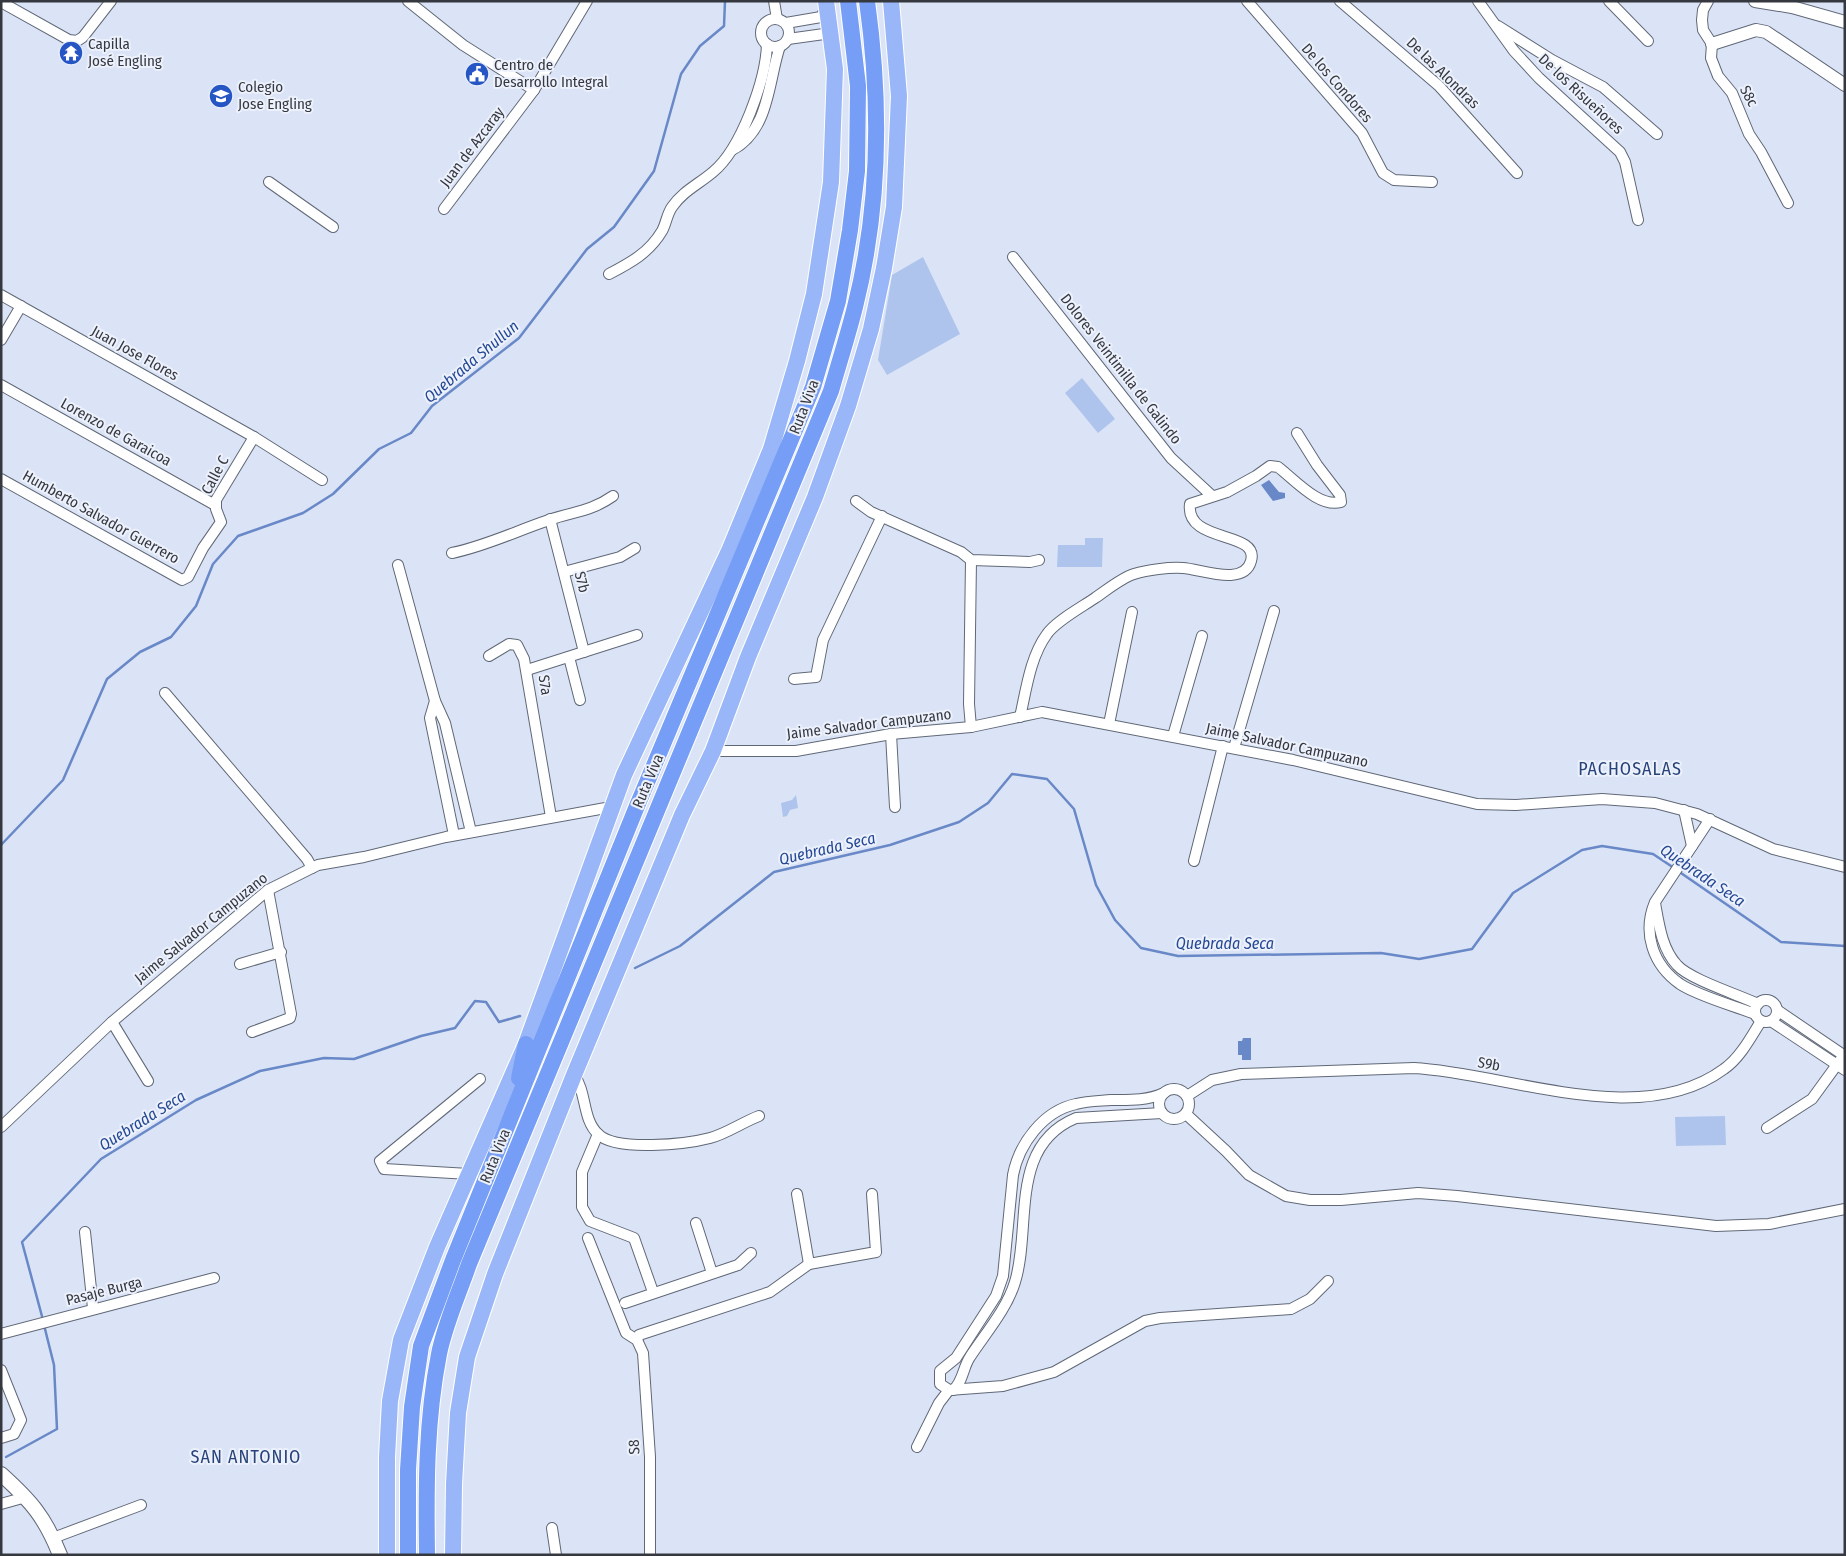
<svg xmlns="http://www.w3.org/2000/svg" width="1846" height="1556" font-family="'Fira Sans Condensed',sans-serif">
  <rect width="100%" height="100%" fill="#dbe4f6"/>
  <g fill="#afc4ed">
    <path d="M923 257 960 334 887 375 878 360 892 275Z"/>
    <path d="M1082 378 1115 419 1098 433 1065 393Z"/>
    <path d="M1085 538H1103L1102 567H1057L1058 545H1085Z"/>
    <path d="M796 795 798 808 790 810 787 816 783 817 781 803 792 800Z"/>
    <path d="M1725 1116 1726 1145 1676 1146 1675 1117Z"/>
  </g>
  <g fill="#6988c7">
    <path d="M1269 480 1279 492 1285 493V498L1273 501 1261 485Z"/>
    <path d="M1243 1038H1251V1060H1242V1055H1238V1041H1242Z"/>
  </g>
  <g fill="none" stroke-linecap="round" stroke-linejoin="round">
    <g stroke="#6988c7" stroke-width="2.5">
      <path d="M1 845 63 780 107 679 140 652 171 637 196 606 213 564 238 536 303 513 333 494 379 449 411 433 432 406 519 338 587 249 614 227 654 171 681 74 700 46 724 26 725 1"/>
      <path d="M1678 871 1781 942 1845 946"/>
      <path d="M635 968 680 946 774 872 890 845 959 822 988 803 1012 774 1047 779 1074 809 1096 885 1115 920 1141 948 1178 956 1381 953 1419 959 1472 949 1513 893 1582 850 1602 846 1653 854 1674 868"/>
      <path d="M43 1320 22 1242 101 1159 196 1100 260 1071 324 1058 354 1059 421 1036 455 1028 475 1001 486 1002 499 1022 520 1016"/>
      <path d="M6 1457 57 1429 54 1365 44 1325"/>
    </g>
    <g stroke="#606877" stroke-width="12">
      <g id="minor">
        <path d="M408 1 463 45 534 90"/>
        <path d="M774 1 777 19"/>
        <path d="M1247 1 1362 133 1383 173 1394 180 1432 182"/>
        <path d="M1340 1 1439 86 1517 173"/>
        <path d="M1478 1 1514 51 1539 78 1620 152 1625 162 1638 220"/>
        <path d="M1609 1 1648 41"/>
        <path d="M1708 1 1703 10 1702 20 1703 30 1712 44 1711 58 1718 76 1732 93 1749 134 1761 152 1788 203"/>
        <path d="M1 2 69 40 77 41 83 37 111 1"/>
        <circle cx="775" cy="33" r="14"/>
        <path d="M786 23 821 17 826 8"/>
        <path d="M1498 26 1552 60 1603 87 1657 134"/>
        <path d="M788 39 824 34 831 41"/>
        <path d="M732 150C770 130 768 81 780 46"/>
        <path d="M269 182 333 227"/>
        <path d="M444 209 534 90 587 1"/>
        <path d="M1013 257 1171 458 1211 495"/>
        <path d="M609 274C630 263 649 253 662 231 666 224 667 214 672 207 683 191 699 184 713 172 741 149 766 80 767 44"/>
        <path d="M1 295 254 437 322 480"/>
        <path d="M1 340 21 306"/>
        <path d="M1 385 215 505"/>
        <path d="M1 479 182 580 188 577 203 548 221 522 216 509V500L254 437"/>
        <path d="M856 501 871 512 961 552 971 560 1030 562 1039 560"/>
        <path d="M550 519 584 652"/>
        <path d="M452 553C486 546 516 531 549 520 575 511 590 512 613 496"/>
        <path d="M971 560 969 704 971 727"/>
        <path d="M398 565 435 701 445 723 471 832"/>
        <path d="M564 572 620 557 635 548"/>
        <path d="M489 656 509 644 517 645 524 659 551 817"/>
        <path d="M569 657 580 700"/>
        <path d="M527 670 637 635"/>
        <path d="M794 679 816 677 823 640 882 516"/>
        <path d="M165 693 307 859 312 868"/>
        <path d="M435 701 430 718 454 835"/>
        <path d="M1020 717C1026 691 1030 657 1047 634 1056 621 1082 607 1095 598 1107 590 1121 578 1134 574 1147 570 1169 567 1183 568 1201 569 1244 587 1251 561 1260 530 1185 544 1190 504L1227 492 1256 476 1270 466 1278 467C1295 480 1319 508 1341 502L1340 495 1317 465 1297 433"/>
        <path d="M1109 724 1132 612"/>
        <path d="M891 734 895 807"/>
        <path d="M1173 736 1202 636"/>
        <path d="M1234 748 1274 611"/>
        <path d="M713 751H796L891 734 971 727 1042 712 1293 760 1477 804 1516 805 1602 799 1655 803 1697 814 1773 849 1845 867"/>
        <path d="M1684 810 1692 846"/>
        <path d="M1710 819 1655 902C1642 933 1653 965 1680 984 1698 996 1735 1006 1755 1014"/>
        <path d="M1194 861 1223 746"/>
        <path d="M1655 903C1659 925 1662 949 1677 965 1689 979 1739 995 1758 1004"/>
        <path d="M240 964 281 952"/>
        <circle cx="1766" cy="1011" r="11"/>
        <path d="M1777 1010 1845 1056"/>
        <path d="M1771 1021 1845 1070"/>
        <path d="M112 1022 148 1081"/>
        <path d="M252 1032 290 1018 291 1014 268 890"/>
        <path d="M574 1075C587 1092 582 1119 598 1134 616 1152 687 1144 710 1138 726 1134 743 1122 759 1116"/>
        <circle cx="1174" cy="1104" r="15"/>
        <path d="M1187 1096 1212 1080 1241 1074 1414 1068C1508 1073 1640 1131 1724 1069 1740 1058 1751 1037 1761 1021"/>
        <path d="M1186 1114 1226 1151 1249 1175 1286 1196 1310 1200H1341L1418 1193 1457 1196 1716 1226 1769 1224 1845 1209"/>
        <path d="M1 1127 112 1022 268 890 318 865 364 857 446 837 611 807"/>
        <path d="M1767 1128 1812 1099 1844 1055"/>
        <path d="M598 1134 582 1172V1207L590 1221 634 1238 653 1292"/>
        <path d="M469 1174 384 1169 380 1161 480 1079"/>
        <path d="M797 1194 809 1264"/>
        <path d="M696 1223 712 1273"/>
        <path d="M85 1232 93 1308"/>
        <path d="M588 1238 626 1333 637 1340 643 1353 650 1457V1555"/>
        <path d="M625 1303 738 1265 751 1253"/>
        <path d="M1 1334 214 1278"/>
        <path d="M637 1340 639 1335 770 1292 809 1264 876 1252 872 1194"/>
        <path d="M1 1370 21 1420 14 1434 1 1438"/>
        <path d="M949 1390 940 1384V1371L956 1358 996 1296 1003 1276 1013 1175C1019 1144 1043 1111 1076 1104 1087 1101 1099 1101 1111 1100 1128 1100 1147 1101 1164 1093"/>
        <path d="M953 1390C963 1382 963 1367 970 1357 985 1334 1007 1309 1015 1282 1032 1227 1008 1146 1076 1118L1162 1113"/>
        <path d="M917 1447 939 1403 949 1390 1003 1386 1054 1372 1145 1321 1160 1318 1291 1309 1310 1299 1328 1281"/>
        <path d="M1 1504 26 1497"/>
        <path d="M552 1528 556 1555"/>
        <path d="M53 1538 141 1505"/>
      </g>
    </g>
    <g stroke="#606877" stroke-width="14">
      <g id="tertiary">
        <path d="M1755 1 1792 7 1845 22"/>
        <path d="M1712 44 1756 30 1766 32 1845 85"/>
      </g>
    </g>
    <g stroke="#606877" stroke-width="16">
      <path id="secondary" d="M1 1474C31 1501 45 1517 60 1555"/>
    </g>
    <g stroke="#fff" stroke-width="18">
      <g id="primary">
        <path d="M387 1555V1457L390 1401 401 1340 437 1247 526 1044 624 775 729 551 771 449 797 361 814 294 831 182 835 69 826 1"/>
        <path d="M453 1555 454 1484 458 1413 467 1357 495 1274 574 1075 682 815 713 751 748 657 815 497 848 406 871 329 884 268 894 207 899 96 891 1"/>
      </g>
    </g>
    <g stroke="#fff" stroke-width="18">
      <g id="trunk">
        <path d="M519 1078 526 1044"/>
        <path d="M408 1555V1470L412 1407 421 1346 453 1260 637 806 813 387 838 301 850 230 857 171 858 86 848 1"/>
        <path d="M427 1555C426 1487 426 1420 439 1354 445 1324 459 1293 469 1264L831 391C839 363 848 335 855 307 880 208 881 102 867 1"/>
      </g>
    </g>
    <use href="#minor" stroke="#fff" stroke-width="10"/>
    <use href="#tertiary" stroke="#fff" stroke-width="12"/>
    <use href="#secondary" stroke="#fff" stroke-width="14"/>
    <use href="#primary" stroke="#98b6f8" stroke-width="16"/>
    <use href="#trunk" stroke="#769ef6" stroke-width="16"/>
  </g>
  <defs>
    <g id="temple-disc" transform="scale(1.25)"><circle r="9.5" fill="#2656c4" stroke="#ecf1fc"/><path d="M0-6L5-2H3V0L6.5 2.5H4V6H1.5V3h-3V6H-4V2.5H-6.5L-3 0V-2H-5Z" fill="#fff"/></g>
    <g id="civic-disc" transform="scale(1.25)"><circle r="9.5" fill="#2656c4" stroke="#ecf1fc"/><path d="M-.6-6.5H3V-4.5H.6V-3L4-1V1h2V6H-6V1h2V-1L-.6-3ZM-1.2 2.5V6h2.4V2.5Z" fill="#fff"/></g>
    <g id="school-disc" transform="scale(1.25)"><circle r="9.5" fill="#2656c4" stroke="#ecf1fc"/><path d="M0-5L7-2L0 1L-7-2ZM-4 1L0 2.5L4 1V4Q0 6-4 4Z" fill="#fff"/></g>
  </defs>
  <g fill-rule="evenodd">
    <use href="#temple-disc" x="71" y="53"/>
    <use href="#civic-disc" x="477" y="74"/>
    <use href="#school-disc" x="221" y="96"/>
  </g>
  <g text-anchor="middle" stroke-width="4" stroke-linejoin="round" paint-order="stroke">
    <g font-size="15" fill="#35383f" stroke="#ecf1fc" text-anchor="start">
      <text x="88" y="49">Capilla<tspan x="88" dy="17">José Engling</tspan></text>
      <text x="494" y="70">Centro de<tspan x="494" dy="17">Desarrollo Integral</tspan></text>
      <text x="238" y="92">Colegio<tspan x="238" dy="17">Jose Engling</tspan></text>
    </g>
    <g font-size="15" fill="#35383f" stroke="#ecf1fc">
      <text transform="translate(1443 73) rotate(44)" y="5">De las Alondras</text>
      <text transform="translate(1337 83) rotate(49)" y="5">De los Condores</text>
      <text transform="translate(1581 94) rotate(43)" y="5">De los Risueñores</text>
      <text transform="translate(1749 96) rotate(62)" y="5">S8c</text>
      <text transform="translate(472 147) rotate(-53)" y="5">Juan de Azcaray</text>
      <text transform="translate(135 353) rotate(29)" y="5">Juan Jose Flores</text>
      <text transform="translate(1121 369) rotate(52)" y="5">Dolores Veintimilla de Galindo</text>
      <text transform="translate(804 407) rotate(-69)" y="5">Ruta Viva</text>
      <text transform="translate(116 432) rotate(29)" y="5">Lorenzo de Garaicoa</text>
      <text transform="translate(215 475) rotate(-62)" y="5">Calle C</text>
      <text transform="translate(101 517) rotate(29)" y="5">Humberto Salvador Guerrero</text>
      <text transform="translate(582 582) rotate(76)" y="5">S7b</text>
      <text transform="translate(545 685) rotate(81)" y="5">S7a</text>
      <text transform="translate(869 724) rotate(-7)" y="5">Jaime Salvador Campuzano</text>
      <text transform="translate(1287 745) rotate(12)" y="5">Jaime Salvador Campuzano</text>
      <text transform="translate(648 781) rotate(-67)" y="5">Ruta Viva</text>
      <text transform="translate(201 928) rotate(-39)" y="5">Jaime Salvador Campuzano</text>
      <text transform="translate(1489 1064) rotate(10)" y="5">S9b</text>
      <text transform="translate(495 1156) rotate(-68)" y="5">Ruta Viva</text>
      <text transform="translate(104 1291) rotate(-14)" y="5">Pasaje Burga</text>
      <text transform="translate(634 1447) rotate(-93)" y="5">S8</text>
    </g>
    <g font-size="16" font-style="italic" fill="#254894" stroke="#ecf1fc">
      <text transform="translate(471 361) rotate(-40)" y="6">Quebrada Shullun</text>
      <text transform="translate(827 848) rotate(-13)" y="6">Quebrada Seca</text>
      <text transform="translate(1703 875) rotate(34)" y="6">Quebrada Seca</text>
      <text x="1225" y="949">Quebrada Seca</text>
      <text transform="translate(142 1120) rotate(-32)" y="6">Quebrada Seca</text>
    </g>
    <g font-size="18" letter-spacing="1" fill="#28437a" stroke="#ecf1fc">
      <text x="1630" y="775">PACHOSALAS</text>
      <text x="246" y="1463">SAN ANTONIO</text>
    </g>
  </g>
  <rect width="1846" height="1556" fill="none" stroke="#35383f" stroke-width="5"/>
</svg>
